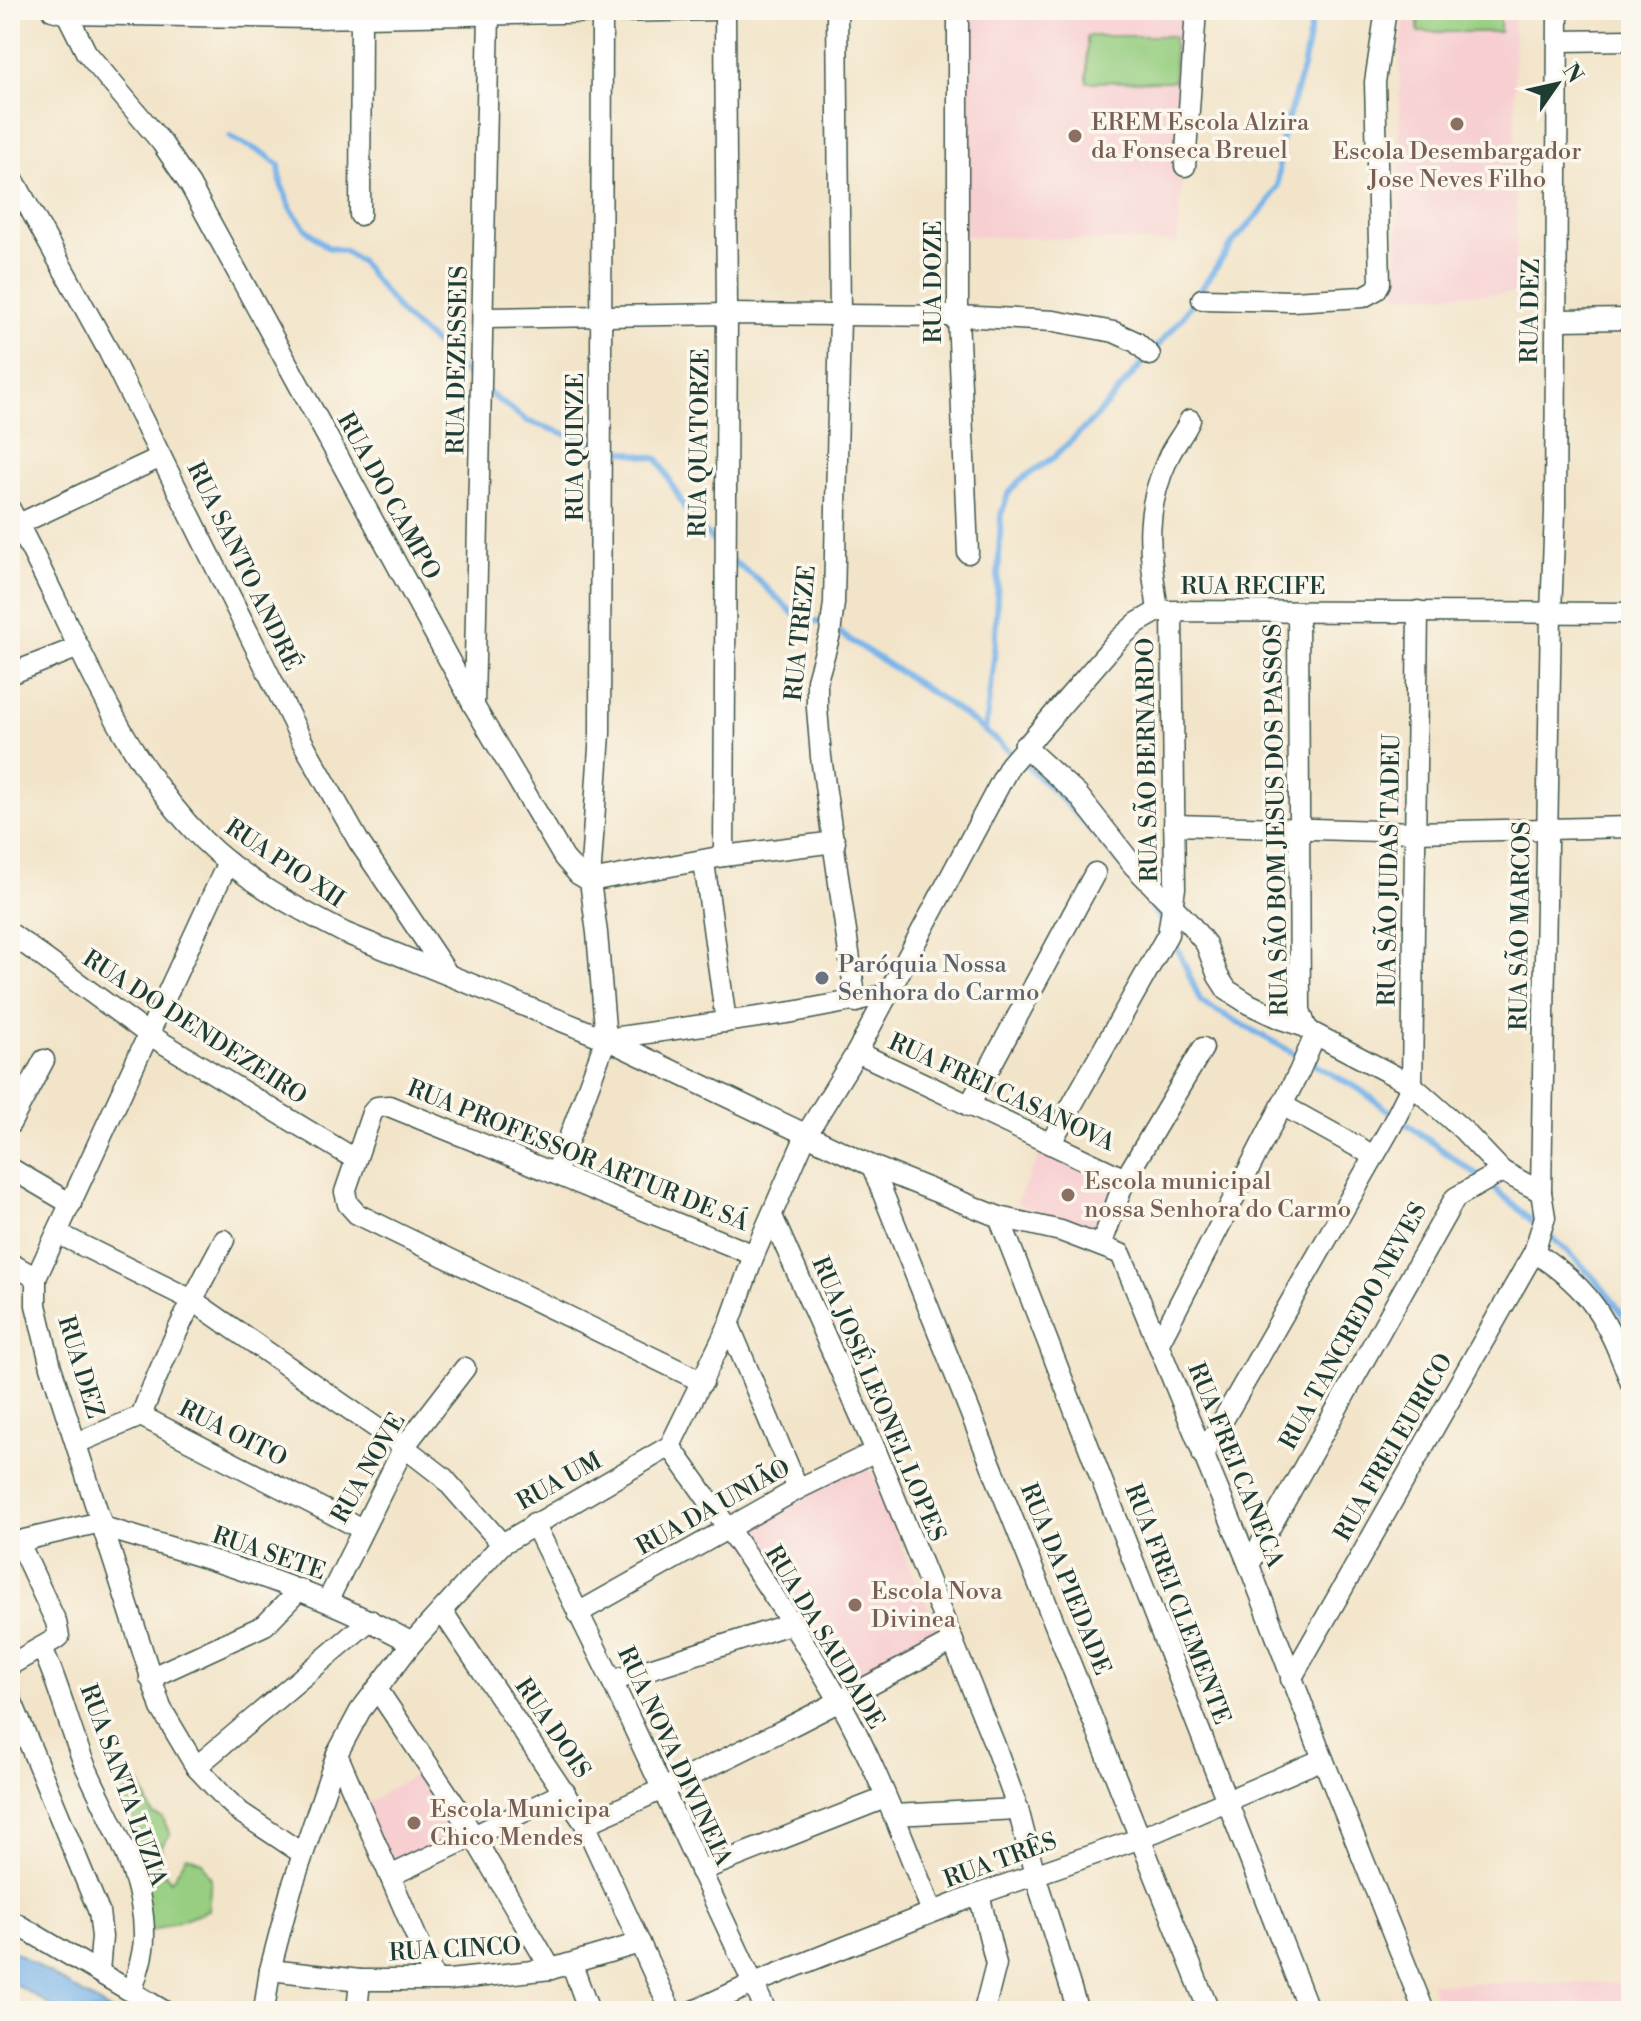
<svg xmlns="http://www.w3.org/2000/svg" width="1641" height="2021" font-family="'Libre Bodoni',serif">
  <rect width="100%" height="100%" fill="#fbf7ec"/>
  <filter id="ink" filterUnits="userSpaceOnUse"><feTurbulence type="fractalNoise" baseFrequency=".0125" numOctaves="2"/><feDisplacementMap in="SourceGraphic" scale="16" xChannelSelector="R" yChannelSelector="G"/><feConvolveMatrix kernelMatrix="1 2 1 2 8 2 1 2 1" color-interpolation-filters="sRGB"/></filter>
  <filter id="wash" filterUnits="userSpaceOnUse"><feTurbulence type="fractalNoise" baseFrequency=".006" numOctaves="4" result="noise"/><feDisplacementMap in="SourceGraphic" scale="32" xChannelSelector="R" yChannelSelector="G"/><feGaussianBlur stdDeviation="1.8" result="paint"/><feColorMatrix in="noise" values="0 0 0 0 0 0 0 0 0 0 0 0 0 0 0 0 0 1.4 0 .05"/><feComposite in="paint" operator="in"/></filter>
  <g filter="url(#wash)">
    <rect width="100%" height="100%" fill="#f2e4c9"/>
    <g fill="#f7cfd1">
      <path d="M1407 10H1514L1517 293 1397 296 1400 49Z"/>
      <path d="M969 16 1195 17 1177 242 962 236Z"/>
      <path d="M1040 1154 1119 1186 1097 1240 1016 1203Z"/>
      <path d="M867 1460 911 1571 943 1639 840 1696 736 1530Z"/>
      <path d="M426 1768 443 1796 438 1800 445 1809 450 1806 469 1836 393 1872 360 1807Z"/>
      <path d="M1430 1983H1631V2011H1441Z"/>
    </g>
    <g fill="#97ce81" stroke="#5b865a" stroke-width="2">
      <rect x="1418" y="10" width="82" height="22"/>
      <path d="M1087 36H1174V81L1087 82Z"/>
      <path d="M140 1784 153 1815 163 1818 170 1835 162 1845 159 1867 171 1881 187 1856 202 1862 211 1879 208 1910 149 1932 130 1848 140 1834 122 1794Z"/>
    </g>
    <path fill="#77b3e9" stroke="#4b788e" stroke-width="2" d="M10 1949 111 2011H59L10 1981Z"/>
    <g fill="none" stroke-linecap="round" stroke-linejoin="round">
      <g stroke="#77b3e9" stroke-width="6">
        <path d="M230 137 265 154 279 165 281 184 292 211 306 229 327 247 345 251 360 261 404 317 437 345 475 383"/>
        <path d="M487 392 527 421 608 448 658 459 689 516 721 549"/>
        <path d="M731 560 756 578 797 617 826 624"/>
        <path d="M835 630C885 663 939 695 986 732 1054 785 1117 851 1163 923"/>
        <path d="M985 731 994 658 1001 515 1008 494 1019 481 1054 457 1094 419 1181 319 1234 241 1266 206 1278 186 1281 141 1303 68 1314 10"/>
        <path d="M1172 936 1201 1002 1359 1089 1489 1184 1537 1225"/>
        <path d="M1546 1232C1579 1260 1608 1290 1631 1327"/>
      </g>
    </g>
  </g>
  <g filter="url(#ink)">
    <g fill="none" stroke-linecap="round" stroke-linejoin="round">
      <g stroke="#3f564a" stroke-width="23">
        <g id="minor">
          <path d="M52 10 67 14 313 18 713 10"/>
          <path d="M837 10 840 315 834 603 830 634 817 680V708L821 757 856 1002"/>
          <path d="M958 10V316L968 553"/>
          <path d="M602 12 600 733 590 881 724 856 727 314 725 10"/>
          <path d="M67 14 86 52 162 143 190 185 474 706 564 858 578 874 590 881 597 933 606 1039 556 1173"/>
          <path d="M1558 41 1631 40"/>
          <path d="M1185 166 1196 10"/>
          <path d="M10 173 109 352 302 741 359 842 447 973"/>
          <path d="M360 215 361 17"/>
          <path d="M1202 299 1292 301 1363 297 1376 290 1380 283 1375 82 1386 10"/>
          <path d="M485 318 727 314 958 316 1054 321 1114 332 1136 342 1150 355"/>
          <path d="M1557 320 1631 319"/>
          <path d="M10 509C70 618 114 750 203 840 242 879 296 908 345 933L606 1039 793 1012 889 994"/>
          <path d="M19 524 161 457"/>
          <path d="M1158 611C1150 552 1142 515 1168 458 1174 444 1184 434 1190 420"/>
          <path d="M1298 612 1300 1010 1306 1027"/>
          <path d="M10 674 79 647"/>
          <path d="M474 706 489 14"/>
          <path d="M1024 746 1078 795 1133 865 1189 923 1206 944 1218 976 1227 990 1249 1004 1281 1019 1306 1027 1311 1032 1412 1085 1463 1130 1502 1171"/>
          <path d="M1174 825 1415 832 1631 827"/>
          <path d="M724 856 835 842"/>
          <path d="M228 862 36 1278V1305L51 1367 161 1708 196 1767 225 1798 240 1812 303 1854"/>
          <path d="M704 862 726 1022"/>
          <path d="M10 933 148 1034 355 1159"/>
          <path d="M606 1039 872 1166 999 1217 1061 1231 1121 1254 1249 1565 1323 1759 1424 2011"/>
          <path d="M857 1052 1125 1179"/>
          <path d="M1282 1105 1374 1156"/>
          <path d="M969 1106 1095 873"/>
          <path d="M10 1124 44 1060"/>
          <path d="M1050 1144 1168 934 1175 888 1172 612"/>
          <path d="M872 1166 1209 2011"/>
          <path d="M10 1168 71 1204"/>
          <path d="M772 1216 876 1451 994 1743 1018 1809 1035 1875 1078 2011"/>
          <path d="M999 1217 1309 2011"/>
          <path d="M57 1233 192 1300 404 1447 443 1477 502 1544"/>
          <path d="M1101 1246 1125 1179 1203 1048"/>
          <path d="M1534 1252C1593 1290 1606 1318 1631 1383"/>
          <path d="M10 1263 36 1278"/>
          <path d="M729 1325 798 1489"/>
          <path d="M1159 1343 1299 1072 1315 1035"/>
          <path d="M703 1382 357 1214 348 1204 345 1192 372 1113 377 1107 389 1106 754 1255"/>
          <path d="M141 1416 362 1529"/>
          <path d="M141 1416C164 1355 193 1297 224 1240"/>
          <path d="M77 1443 141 1416"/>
          <path d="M670 1446C729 1529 788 1613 839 1700 876 1765 905 1843 932 1912"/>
          <path d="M1203 1455 1392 1125 1412 1085 1418 611"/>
          <path d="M534 1523 612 1681 766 2011"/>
          <path d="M103 1527C213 1560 311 1587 412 1643"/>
          <path d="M1249 1565 1455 1198 1502 1171 1541 1192"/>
          <path d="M328 1600 404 1447 465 1368"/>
          <path d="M442 1611 585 1824 671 2011"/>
          <path d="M578 1613 798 1489 876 1451"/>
          <path d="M42 1648C60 1686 68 1725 84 1763 108 1818 145 1875 144 1937 144 1955 137 1973 132 1991"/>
          <path d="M10 1665 59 1637 56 1622 22 1549 24 1540 101 1522"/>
          <path d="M150 1678 265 1625 300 1589"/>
          <path d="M1291 1679 1534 1252 1545 1217 1541 1192 1551 613 1555 513 1558 10"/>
          <path d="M612 1681 790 1624"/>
          <path d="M377 1689 455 1805 551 1969"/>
          <path d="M10 1697 99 1912 102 1937 99 1971"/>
          <path d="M337 1754 435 1980"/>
          <path d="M196 1767 370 1620"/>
          <path d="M893 1815 1018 1809"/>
          <path d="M585 1824C711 1769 832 1706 953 1641"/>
          <path d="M700 1871 885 1798"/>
          <path d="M390 1876 565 1792"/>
          <path d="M979 1894 996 1964 984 2011"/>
          <path d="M10 1920 164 2011"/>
          <path d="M572 1965 589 2011"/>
          <path d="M270 1970 360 1980H449L551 1969 640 1943"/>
          <path d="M10 2009 13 2011"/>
          <path d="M264 2011 270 1970 291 1890 337 1754 360 1711 412 1643 502 1544 670 1446 729 1325 754 1255 807 1133 857 1052 1010 765 1117 641 1137 623 1158 611 1631 613"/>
          <path d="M357 2011 360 1980"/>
          <path d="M694 2011 754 1983 979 1894 1141 1838 1323 1759"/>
        </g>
      </g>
      <use href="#minor" stroke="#fff" stroke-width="20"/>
    </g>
  </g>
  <g fill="#8d6e63" stroke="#fbf7ec" stroke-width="3">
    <circle cx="1457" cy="124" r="8"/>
    <circle cx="1075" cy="136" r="8"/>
    <circle cx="1068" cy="1195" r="8"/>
    <circle cx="855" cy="1605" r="8"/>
    <circle cx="414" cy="1823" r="8"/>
  </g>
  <circle fill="#6b7280" stroke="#fbf7ec" stroke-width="3" cx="822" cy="978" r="8"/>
  <g text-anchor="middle" stroke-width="7" stroke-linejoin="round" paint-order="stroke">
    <g font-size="24" fill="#785e54" stroke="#fbf7ec" text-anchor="start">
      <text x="1091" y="130">EREM Escola Alzira<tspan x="1091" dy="28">da Fonseca Breuel</tspan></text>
      <text x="1457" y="159" text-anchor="middle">Escola Desembargador<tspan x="1457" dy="28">Jose Neves Filho</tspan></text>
      <text x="1084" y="1189">Escola municipal<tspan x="1084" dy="28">nossa Senhora do Carmo</tspan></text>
      <text x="871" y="1599">Escola Nova<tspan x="871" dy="28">Divinea</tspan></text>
      <text x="430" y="1817">Escola Municipa<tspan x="430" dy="28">Chico Mendes</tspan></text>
    </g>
    <g font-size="24" fill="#1f3d34" stroke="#fbf7ec">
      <text transform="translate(933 282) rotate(-90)" y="8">RUA DOZE</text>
      <text transform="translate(1530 311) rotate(-89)" y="8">RUA DEZ</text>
      <text transform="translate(457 360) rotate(-89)" y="8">RUA DEZESSEIS</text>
      <text transform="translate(699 443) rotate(-89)" y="8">RUA QUATORZE</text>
      <text transform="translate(575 447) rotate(-90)" y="8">RUA QUINZE</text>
      <text transform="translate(389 496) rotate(61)" y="8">RUA DO CAMPO</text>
      <text transform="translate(244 566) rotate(64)" y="8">RUA SANTO ANDRÉ</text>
      <text x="1253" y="594">RUA RECIFE</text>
      <text transform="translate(800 633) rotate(-84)" y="8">RUA TREZE</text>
      <text transform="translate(1147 760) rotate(-91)" y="8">RUA SÃO BERNARDO</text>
      <text transform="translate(1276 820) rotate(-91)" y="8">RUA SÃO BOM JESUS DOS PASSOS</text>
      <text transform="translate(285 863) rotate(34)" y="8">RUA PIO XII</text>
      <text transform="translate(1389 870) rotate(-89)" y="8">RUA SÃO JUDAS TADEU</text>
      <text transform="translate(1520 926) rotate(-89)" y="8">RUA SÃO MARCOS</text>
      <text transform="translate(195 1027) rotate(33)" y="8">RUA DO DENDEZEIRO</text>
      <text transform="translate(1002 1092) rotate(25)" y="8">RUA FREI CASANOVA</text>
      <text transform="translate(578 1155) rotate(22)" y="8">RUA PROFESSOR ARTUR DE SÁ</text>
      <text transform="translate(1353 1326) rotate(-61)" y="8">RUA TANCREDO NEVES</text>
      <text transform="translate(81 1367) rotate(73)" y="8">RUA DEZ</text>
      <text transform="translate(879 1399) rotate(67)" y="8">RUA JOSÉ LEONEL LOPES</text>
      <text transform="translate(233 1433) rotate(27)" y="8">RUA OITO</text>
      <text transform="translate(1393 1447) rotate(-60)" y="8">RUA FREI EURICO</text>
      <text transform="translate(1236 1465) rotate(68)" y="8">RUA FREI CANECA</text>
      <text transform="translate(368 1468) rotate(-60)" y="8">RUA NOVE</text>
      <text transform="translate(559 1481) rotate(-29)" y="8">RUA UM</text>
      <text transform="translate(713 1507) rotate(-29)" y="8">RUA DA UNIÃO</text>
      <text transform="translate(269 1553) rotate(19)" y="8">RUA SETE</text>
      <text transform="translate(1066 1579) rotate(68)" y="8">RUA DA PIEDADE</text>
      <text transform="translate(1178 1604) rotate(69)" y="8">RUA FREI CLEMENTE</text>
      <text transform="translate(825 1637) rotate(59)" y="8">RUA DA SAUDADE</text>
      <text transform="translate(553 1728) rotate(56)" y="8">RUA DOIS</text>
      <text transform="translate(675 1756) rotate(65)" y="8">RUA NOVA DIVINEIA</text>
      <text transform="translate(124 1785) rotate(70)" y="8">RUA SANTA LUZIA</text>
      <text transform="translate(1000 1860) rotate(-20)" y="8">RUA TRÊS</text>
      <text transform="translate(455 1949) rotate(-3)" y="8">RUA CINCO</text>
    </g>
    <g font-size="24" fill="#5b616d" stroke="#fbf7ec" text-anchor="start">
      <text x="838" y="972">Paróquia Nossa<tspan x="838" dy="28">Senhora do Carmo</tspan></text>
    </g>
  </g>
  <rect width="1641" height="2021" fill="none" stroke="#fbf7ec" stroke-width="40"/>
  <g transform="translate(1557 84) rotate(56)" stroke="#fbf7ec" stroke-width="6" paint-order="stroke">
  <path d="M0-6L14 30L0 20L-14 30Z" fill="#1f3d34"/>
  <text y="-12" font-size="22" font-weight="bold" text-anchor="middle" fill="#1f3d34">N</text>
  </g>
</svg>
